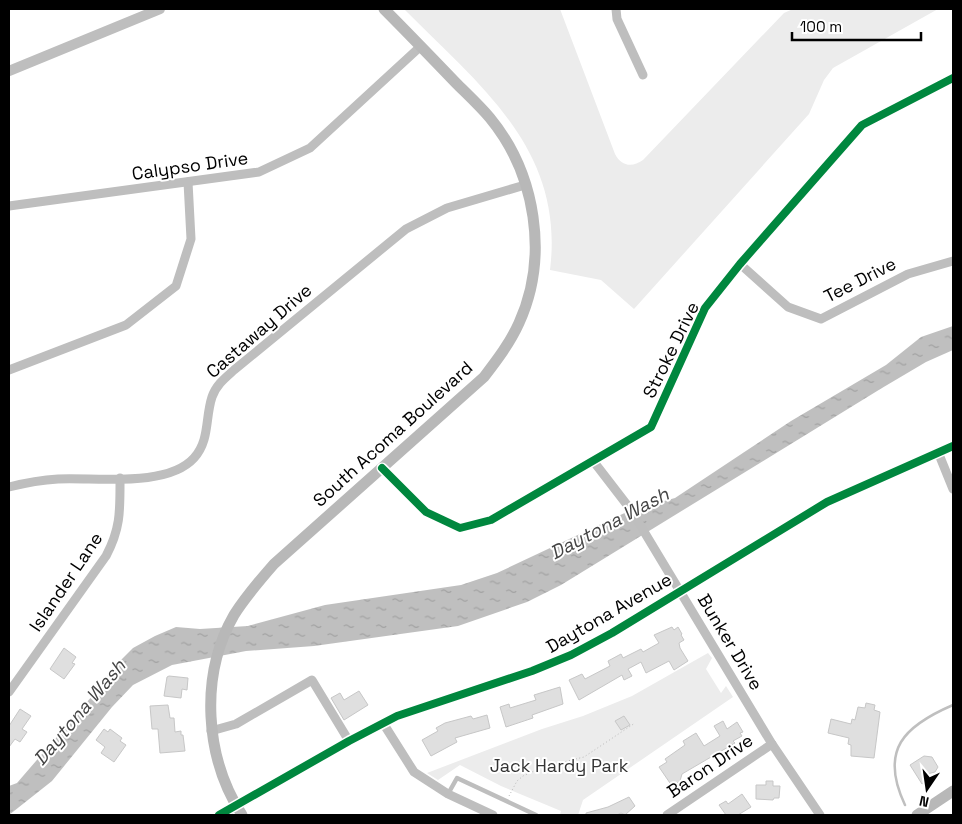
<svg xmlns="http://www.w3.org/2000/svg" width="962" height="824" font-family="'Space Grotesk',sans-serif">
  <defs>
    <pattern id="water-ripples" width="26" height="14" patternUnits="userSpaceOnUse" patternTransform="scale(1.25)"><rect width="26" height="14" fill="#bfbfbf"/><path d="M2 4q2-2 4 0t4 0M15 11q2-2 4 0t4 0" fill="none" stroke="#a2a2a2"/></pattern>
  </defs>
  <rect width="100%" height="100%" fill="#fff"/>
  <g fill="#ececec">
    <path d="M404 9H560L615 154C621 166 632 168 643 160L784 13 793 9H938L833 68 824 80 809 114 634 309 601 280 550 270C565 149 480 86 404 9Z"/>
    <path d="M708 653 712 658 706 669 721 693 726 686 733 697 583 800 578 815H560L561 811 501 786 460 765 438 780 427 773 542 729 583 716 632 696Z"/>
  </g>
  <path fill="url(#water-ripples)" d="M953 326V350L926 362 882 388 561 585 527 602 458 626 314 646 246 651 172 665 133 685 112 707 52 781 9 815V786L17 783 93 695 113 668 133 648 155 636 176 627 200 629 248 626 325 605 461 585 497 573 631 510 675 498 791 421 886 365 921 337Z"/>
  <g fill="none" stroke-linecap="round" stroke-linejoin="round">
    <path stroke="#bfbfbf" stroke-width="2.5" d="M905 805C879 750 904 726 953 705"/>
  </g>
  <g fill="#dfdfdf" stroke="#c7c7c7">
    <path d="M672 627 674 630 678 627 682 634 681 635 684 640 679 643 680 648 688 661 674 670 669 661 646 673 641 662 628 669 632 676 624 680 622 675 579 700 569 680 582 674 585 679 610 666 608 661 621 654 623 658 641 649 643 652 659 643 654 635Z"/>
    <path d="M64 648 76 657 72 663 75 664 64 679 50 669Z"/>
    <path d="M169 676 188 678 187 690 182 689 181 698 164 696 167 677Z"/>
    <path d="M560 687 563 704 532 715 533 718 506 727 500 707 509 704 510 708 536 700 534 695Z"/>
    <path d="M359 691 368 705 344 720 331 698 340 693 344 700Z"/>
    <path d="M866 703 875 705 874 710 880 712 874 758 851 756V745L848 744 849 738 828 733 831 719 851 724 852 719 855 720 858 707 865 708Z"/>
    <path d="M168 705 170 718H174L175 732 181 731V735H183L185 751 160 753 158 729H152L150 706Z"/>
    <path d="M20 709 31 716 22 729 27 732 20 742 15 739 9 747V726Z"/>
    <path d="M487 715 490 728 455 738 457 742 431 756 422 740 438 731 436 728 445 723 471 716 473 719Z"/>
    <path d="M624 716 630 725 621 730 615 721Z"/>
    <path d="M723 721 727 729 737 722 743 732 740 733 742 736 733 741 735 743 682 774 680 781 672 786 659 767 667 762 665 759 685 745 683 741 696 733 704 746 720 736 714 726Z"/>
    <path d="M104 729 108 732 110 729 122 738 120 741 126 745 114 762 101 753 105 747 96 740Z"/>
    <path d="M924 756 932 757 938 767 935 772 927 774 930 778 922 784 910 765Z"/>
    <path d="M766 781H773V786H780L779 798H774L773 800 756 799V785H766Z"/>
    <path d="M742 794 751 807 738 815H726L719 805 726 801 728 804Z"/>
    <path d="M629 797 635 806 625 815 621 813 617 815H586V813L608 807Z"/>
  </g>
  <g fill="none" stroke-linecap="round" stroke-linejoin="round">
    <path stroke="#b9b9b9" stroke-width="1" stroke-dasharray="1 2.5" stroke-linecap="butt" d="M509 796 517 781 523 776 543 767 584 757 635 723"/>
    <path stroke="#bebebe" stroke-width="4.5" d="M448 794 457 778 536 815"/>
    <g stroke="#bebebe" stroke-width="9">
      <path d="M616 9 617 19 643 75"/>
      <path d="M9 206 259 172 310 148 421 46"/>
      <path d="M740 264 788 307 821 319 908 274 953 261"/>
      <path d="M9 370 126 325 176 286 191 239 188 182"/>
      <path d="M938 452 953 489"/>
      <path d="M594 462 631 510 772 744 820 815"/>
      <path d="M382 468 426 512 460 528 491 520 651 427 705 308 740 264 862 125 953 78"/>
      <path d="M9 487C25 483 41 480 58 479 95 477 167 488 194 458 210 440 205 418 212 397 216 385 225 378 234 370L406 229 447 208 525 185"/>
      <path d="M9 692 106 556C121 528 120 510 120 478"/>
      <path d="M383 723 414 772 448 794 493 815"/>
      <path d="M211 731 236 724 312 680 349 741"/>
      <path d="M236 806 349 741 397 716 532 671 571 655 612 633 827 502 953 446"/>
      <path d="M667 815 772 744"/>
    </g>
    <g stroke="#bebebe" stroke-width="10">
      <path d="M9 71 160 9"/>
      <path d="M219 815 236 806"/>
    </g>
    <g stroke="#b8b8b8" stroke-width="11">
      <path d="M242 815C205 758 199 676 234 615 246 596 260 580 274 564L484 377C497 360 510 343 519 323 549 257 536 174 490 118 480 106 467 94 456 83 432 58 408 33 384 9"/>
      <path d="M917 815 953 791"/>
    </g>
    <g stroke="#fff" stroke-width="11">
      <g id="cycleway">
        <path d="M382 468 426 512 460 528 491 520 651 427 705 308 740 264 862 125 953 78"/>
        <path d="M219 815 349 741 397 716 532 671 571 655 612 633 827 502 953 446"/>
      </g>
    </g>
    <use href="#cycleway" stroke="#00873e" stroke-width="8"/>
  </g>
  <g text-anchor="middle" stroke-width="4" stroke-linejoin="round" paint-order="stroke">
    <g font-size="18" fill="#000" stroke="#fff">
      <text transform="translate(190 166) rotate(-8)" y="6">Calypso Drive</text>
      <text transform="translate(860 280) rotate(-27)" y="6">Tee Drive</text>
      <text transform="translate(259 331) rotate(-41)" y="6">Castaway Drive</text>
      <text transform="translate(671 350) rotate(-64)" y="6">Stroke Drive</text>
      <text transform="translate(393 434) rotate(-42)" y="6">South Acoma Boulevard</text>
      <text transform="translate(66 582) rotate(-56)" y="6">Islander Lane</text>
      <text transform="translate(609 613) rotate(-30)" y="6">Daytona Avenue</text>
      <text transform="translate(730 642) rotate(59)" y="6">Bunker Drive</text>
      <text transform="translate(710 766) rotate(-34)" y="6">Baron Drive</text>
    </g>
    <g font-size="18" fill="#333" stroke="#fff">
      <text x="559" y="772">Jack Hardy Park</text>
    </g>
    <g font-size="19" font-style="italic" fill="#444" stroke="#fff">
      <text transform="translate(609 523) rotate(-28)" y="7">Daytona Wash</text>
      <text transform="translate(79 712) rotate(-50)" y="7">Daytona Wash</text>
    </g>
  </g>
  <rect width="962" height="824" fill="none" stroke="#000000" stroke-width="20"/>
  <g transform="translate(927 789) rotate(193)" stroke="#ffffff" stroke-width="4" paint-order="stroke">
  <path d="M0-4L9 19L0 12L-9 19Z" fill="#000000"/>
  <text y="-8" font-size="14" font-weight="bold" text-anchor="middle" fill="#000000">N</text>
  </g>
  <path d="M792 32v8h129v-8" fill="none" stroke="#000000" stroke-width="2.5"/>
  <text x="800" y="32" font-size="15" fill="#000000" stroke="#ffffff" stroke-width="4" paint-order="stroke">100 m</text>
</svg>
